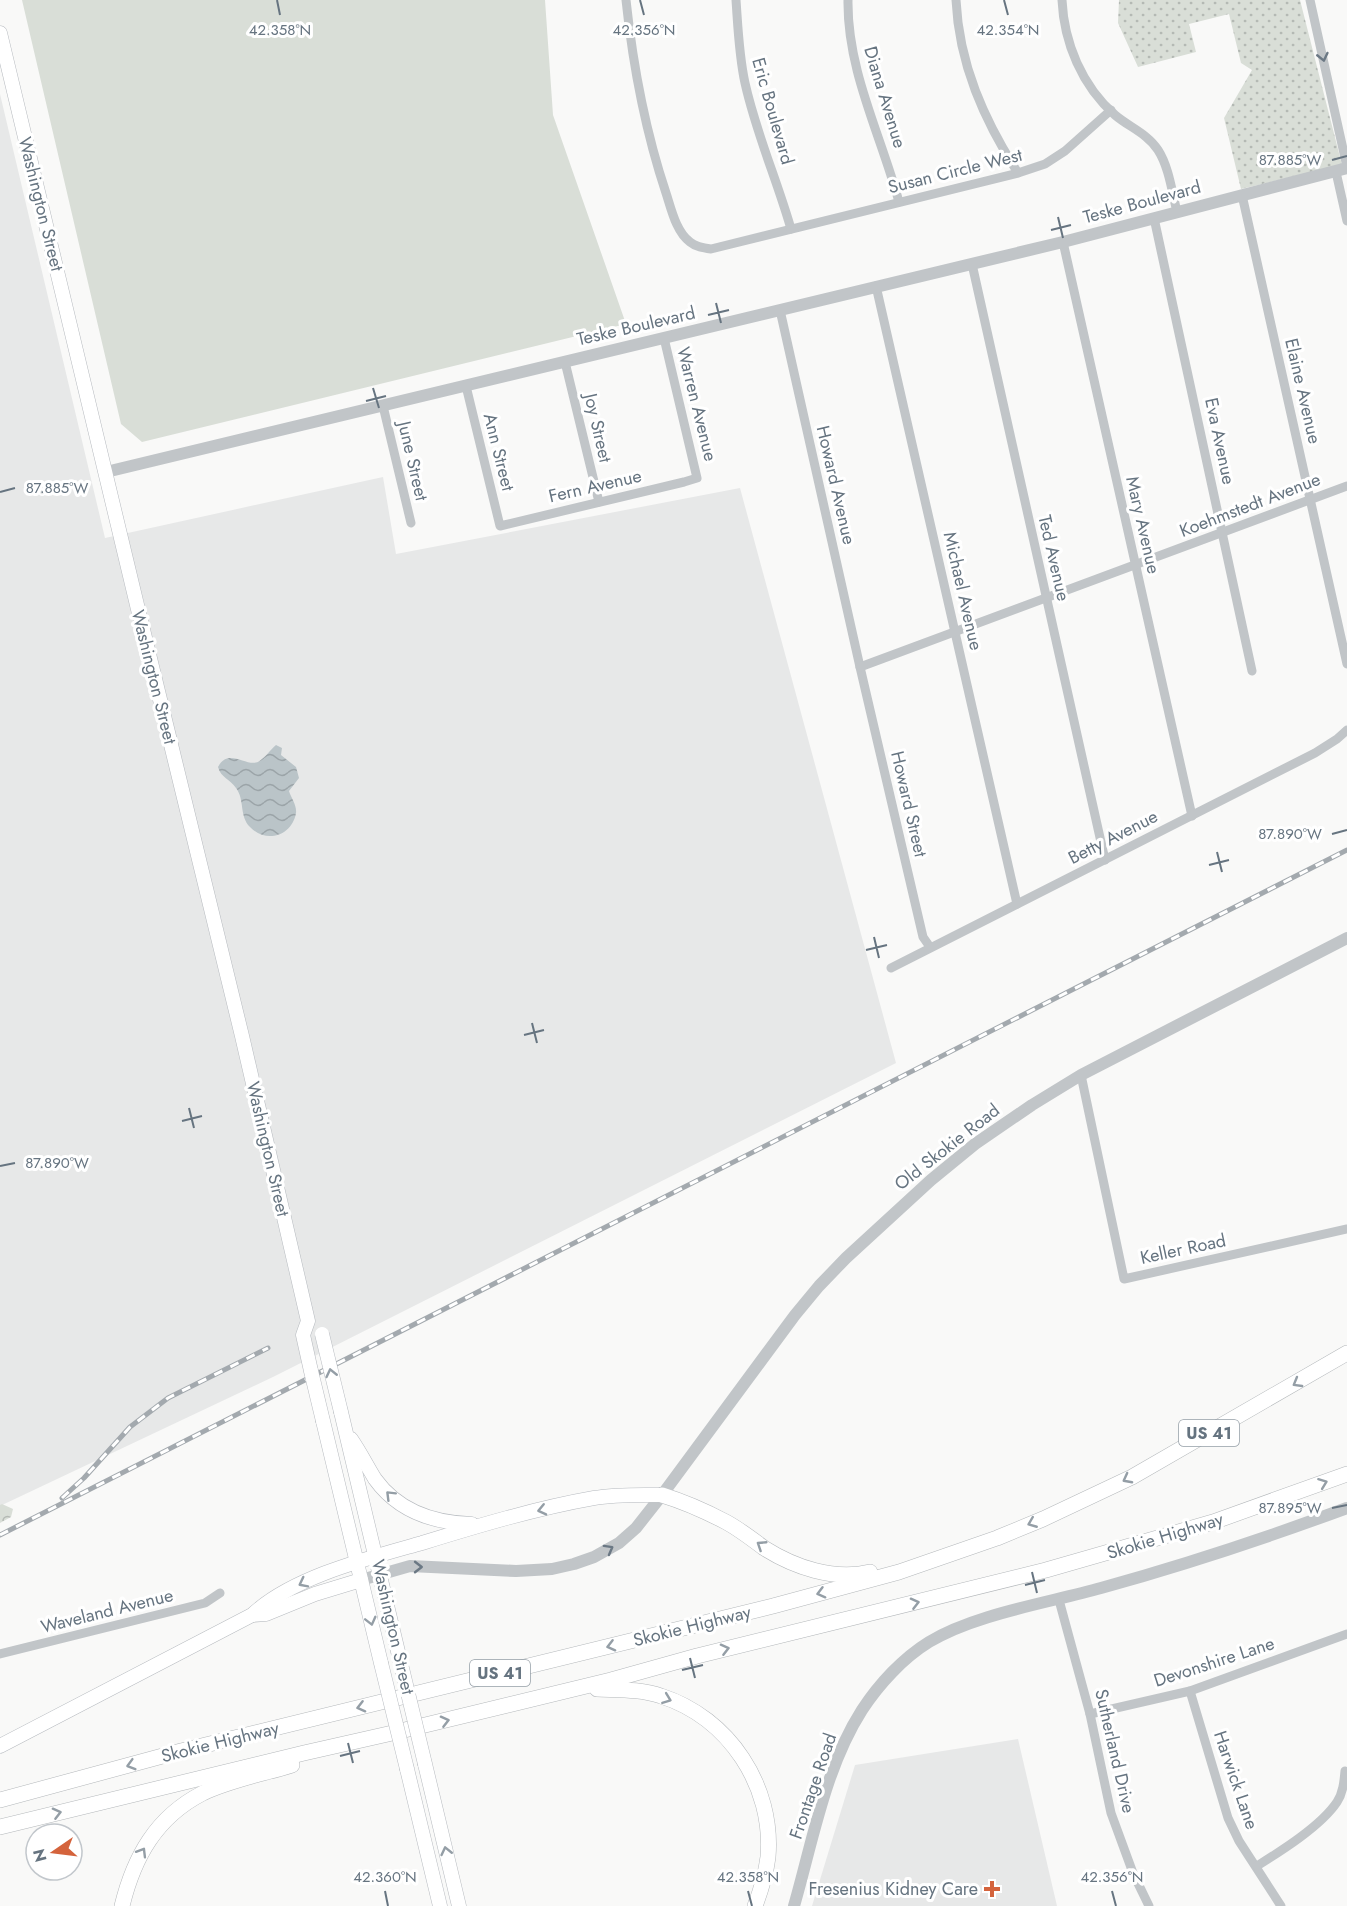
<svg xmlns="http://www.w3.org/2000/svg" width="1347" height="1906" font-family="Jost,sans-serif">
  <defs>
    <pattern id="forest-crowns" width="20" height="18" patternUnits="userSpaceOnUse" patternTransform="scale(1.5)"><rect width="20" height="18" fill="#d9ded7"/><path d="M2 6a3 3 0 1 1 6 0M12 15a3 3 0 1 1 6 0" fill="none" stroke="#b4b9b4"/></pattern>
    <pattern id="park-dots" width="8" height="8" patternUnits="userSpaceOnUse" patternTransform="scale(1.5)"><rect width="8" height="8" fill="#d9ded7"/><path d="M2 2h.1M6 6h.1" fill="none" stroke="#b4b9b4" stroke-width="1.8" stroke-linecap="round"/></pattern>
    <pattern id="water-waves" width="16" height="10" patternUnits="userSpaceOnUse" patternTransform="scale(1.5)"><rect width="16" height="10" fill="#bac4c8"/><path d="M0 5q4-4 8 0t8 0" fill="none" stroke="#9ba4a8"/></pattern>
  </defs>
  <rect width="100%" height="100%" fill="#f9f9f8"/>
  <g fill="#e7e8e8">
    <path d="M0 94 105 538 383 477 396 554 740 488 896 1063 275 1376 0 1506Z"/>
    <path d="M1018 1739 1057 1906H812L855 1765Z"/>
  </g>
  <path fill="#d9ded7" d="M22 0H545L553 115 626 324 142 442 121 424Z"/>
  <path fill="url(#forest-crowns)" d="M2 1504 13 1509 11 1517 0 1523V1505Z"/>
  <path fill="url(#park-dots)" d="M1119 0H1300L1342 165 1241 189 1224 118 1252 70 1241 63 1229 14 1189 24 1196 52 1138 67 1118 23Z"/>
  <path fill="url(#water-waves)" d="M276 745 282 748 281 755 296 767 299 778 289 791C291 798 297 805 296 813 292 836 266 844 250 827 239 816 245 800 236 788 230 779 221 778 218 767 228 747 246 767 258 762 265 758 270 750 276 745Z"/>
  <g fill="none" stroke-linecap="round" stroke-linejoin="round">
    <g stroke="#b6babf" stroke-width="15">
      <g id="secondary">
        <path d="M0 33 137 605 242 1036 308 1321 303 1335 311 1371"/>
        <path d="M341 1412 400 1660"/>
        <path d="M323 1421 381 1663"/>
        <path d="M351 1439C360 1452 367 1466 375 1479 398 1511 434 1523 472 1524"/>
        <path d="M252 1615 266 1614 315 1594 361 1580"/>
        <path d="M0 1746 252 1615C292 1577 369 1558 422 1543 477 1526 537 1508 594 1498 617 1494 640 1495 662 1495"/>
        <path d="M425 1764 459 1906"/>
        <path d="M407 1769 440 1906"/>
      </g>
    </g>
    <g stroke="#b4b8bb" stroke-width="16">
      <g id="trunk">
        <path d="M662 1495C685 1502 705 1511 726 1522 739 1529 752 1539 764 1548 794 1567 834 1581 870 1572"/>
        <path d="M597 1689C618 1690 641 1689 661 1696 729 1718 774 1786 768 1857 766 1873 761 1890 755 1906"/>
        <path d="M0 1800 181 1751 773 1606 899 1572 997 1538 1043 1519 1132 1477 1347 1353"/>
        <path d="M0 1827 304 1753 388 1734 611 1680 697 1656 1046 1570 1213 1522 1347 1474"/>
        <path d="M122 1906C134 1857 156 1817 203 1793 230 1780 263 1774 292 1765"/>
      </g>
    </g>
    <g stroke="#c1c5c8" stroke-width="9">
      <path d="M626 0C633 66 645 130 666 193 671 208 676 232 690 242 696 247 703 248 711 249L1018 173 1045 164 1065 151 1111 110"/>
      <path d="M736 0C738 28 739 56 745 83 756 133 777 180 791 229"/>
      <path d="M848 0C847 71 881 135 899 202"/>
      <path d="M956 0C959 64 984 120 1018 173"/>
      <path d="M1062 0C1064 43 1082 86 1115 115 1129 127 1148 134 1158 150 1169 167 1172 192 1177 212"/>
      <path d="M1310 0 1347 167"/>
      <path d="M1336 172 1347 221"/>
      <path d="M1242 195 1347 664"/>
      <path d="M1154 218 1252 671"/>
      <path d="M1063 242 1192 816"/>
      <path d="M972 264 1105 860"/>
      <path d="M876 286 1017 904"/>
      <path d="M780 310 860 667 923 937 930 947"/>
      <path d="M565 362 599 502"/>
      <path d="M466 386 500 526 684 482 697 478 664 338"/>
      <path d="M383 406 411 523"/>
      <path d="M860 667 1347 486"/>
      <path d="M891 968 1315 753 1337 739 1347 730"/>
      <path d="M1081 1075 1124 1279 1347 1229"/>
      <path d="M1059 1600 1090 1714 1111 1813 1133 1873 1149 1906"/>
      <path d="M0 1654 205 1603 220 1593"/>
      <path d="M1190 1691 1228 1818 1239 1841 1281 1906"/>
      <path d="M1090 1714 1190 1691 1347 1634"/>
      <path d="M1257 1866C1281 1851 1321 1826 1337 1802 1343 1793 1344 1782 1345 1771"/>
    </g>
    <g stroke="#c1c5c8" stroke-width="12">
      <path d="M106 472 1063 242 1347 168"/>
      <path d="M361 1580 410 1566 516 1571 552 1569 574 1564 594 1557 619 1543 636 1528 662 1495 795 1315 819 1286 846 1258 931 1180 975 1144 1032 1105 1081 1075 1347 938"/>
      <path d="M794 1906C813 1840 825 1768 862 1710 879 1684 903 1658 929 1642 975 1614 1048 1603 1101 1588 1184 1565 1266 1538 1347 1508"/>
    </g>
    <use href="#secondary" stroke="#fff" stroke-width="14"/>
    <use href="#trunk" stroke="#fff" stroke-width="15"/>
    <g stroke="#a3a9ae" stroke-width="5">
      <g id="rail">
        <path d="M62 1498 84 1478 130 1427 168 1398 268 1348"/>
        <path d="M0 1535 1347 850"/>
      </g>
    </g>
    <use href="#rail" stroke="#fff" stroke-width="3" stroke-dasharray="9" stroke-linecap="butt"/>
    <g stroke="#b6babf" stroke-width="15" stroke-linecap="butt">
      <g id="secondary-bridge">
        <path d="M322 1334 341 1412"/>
        <path d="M311 1371 323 1421"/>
        <path d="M400 1660 425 1764"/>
        <path d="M381 1663 407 1769"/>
      </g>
    </g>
    <use href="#secondary-bridge" stroke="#fff" stroke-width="14"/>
  </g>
  <defs><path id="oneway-chevron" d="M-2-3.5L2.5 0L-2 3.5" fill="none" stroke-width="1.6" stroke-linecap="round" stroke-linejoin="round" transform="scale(1.5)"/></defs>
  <g stroke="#6b7884">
    <use href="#oneway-chevron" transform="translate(1323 57) rotate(77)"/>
    <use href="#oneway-chevron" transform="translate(609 1549) rotate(-29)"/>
    <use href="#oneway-chevron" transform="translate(418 1567)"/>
  </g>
  <g stroke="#949ea6">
    <use href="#oneway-chevron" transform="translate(331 1373) rotate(-103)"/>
    <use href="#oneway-chevron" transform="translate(1297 1383) rotate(150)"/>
    <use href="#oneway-chevron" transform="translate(1127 1479) rotate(152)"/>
    <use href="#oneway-chevron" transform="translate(1323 1483) rotate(-21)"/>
    <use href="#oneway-chevron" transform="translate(390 1495) rotate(-135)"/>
    <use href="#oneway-chevron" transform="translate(542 1510) rotate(167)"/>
    <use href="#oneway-chevron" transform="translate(1032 1523) rotate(158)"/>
    <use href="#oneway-chevron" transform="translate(761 1545) rotate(-147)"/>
    <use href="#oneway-chevron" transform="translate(303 1583) rotate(153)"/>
    <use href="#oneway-chevron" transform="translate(821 1593) rotate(165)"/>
    <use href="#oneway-chevron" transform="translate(915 1603) rotate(-14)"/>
    <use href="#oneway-chevron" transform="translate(371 1621) rotate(76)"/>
    <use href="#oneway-chevron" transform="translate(611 1646) rotate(166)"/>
    <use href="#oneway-chevron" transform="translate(725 1649) rotate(-14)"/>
    <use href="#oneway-chevron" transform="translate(667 1699) rotate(21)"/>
    <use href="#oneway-chevron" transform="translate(361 1707) rotate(166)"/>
    <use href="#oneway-chevron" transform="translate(445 1721) rotate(-14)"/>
    <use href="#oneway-chevron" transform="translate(131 1765) rotate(164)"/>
    <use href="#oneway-chevron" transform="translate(57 1813) rotate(-14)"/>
    <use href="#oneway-chevron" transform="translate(446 1851) rotate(-103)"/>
    <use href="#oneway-chevron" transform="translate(142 1852) rotate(-59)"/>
  </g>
  <path fill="none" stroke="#667480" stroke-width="2" d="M277 0 280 15M640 0 644 15M1004 0 1008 15M1332 160 1347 156M1058 217 1063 238M1051 230 1071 225M716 303 721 323M708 315 729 310M373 388 379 408M366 401 386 396M0 492 15 488M1332 834 1347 830M1217 852 1222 872M1209 865 1229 860M874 937 879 958M866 950 887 945M532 1023 537 1043M524 1035 544 1030M189 1108 194 1128M182 1121 202 1116M0 1166 15 1163M1332 1508 1347 1505M1032 1572 1037 1593M1025 1585 1045 1580M690 1658 695 1678M682 1670 703 1665M348 1743 353 1763M340 1756 360 1751M385 1891 388 1906M748 1891 752 1906M1112 1891 1116 1906"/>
  <path fill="#d4633c" stroke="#fff" stroke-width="2" d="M989 1880h6v6h6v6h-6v6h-6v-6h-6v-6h6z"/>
  <g text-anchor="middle" stroke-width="6" stroke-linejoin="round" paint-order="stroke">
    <g fill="#fff" stroke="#949ea6" stroke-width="1.5">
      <rect x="1179" y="1420" width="60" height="26" rx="4.5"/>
      <rect x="470" y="1660" width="60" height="26" rx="4.5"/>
    </g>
    <g font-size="16" font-weight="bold" fill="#667480">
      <text x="1209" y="1439">US 41</text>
      <text x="500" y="1679">US 41</text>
    </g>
    <g font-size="18" fill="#667480" stroke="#fff">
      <text transform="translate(885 97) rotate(73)" y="6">Diana Avenue</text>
      <text transform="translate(773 111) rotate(74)" y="6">Eric Boulevard</text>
      <text transform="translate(955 171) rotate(-14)" y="6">Susan Circle West</text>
      <text transform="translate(1142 202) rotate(-15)" y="6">Teske Boulevard</text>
      <text transform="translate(41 204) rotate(76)" y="6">Washington Street</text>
      <text transform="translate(636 326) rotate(-13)" y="6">Teske Boulevard</text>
      <text transform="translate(1303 391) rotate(77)" y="6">Elaine Avenue</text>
      <text transform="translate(697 404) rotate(76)" y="6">Warren Avenue</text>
      <text transform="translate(598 428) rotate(77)" y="6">Joy Street</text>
      <text transform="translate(1220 441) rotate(78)" y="6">Eva Avenue</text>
      <text transform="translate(499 452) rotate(76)" y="6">Ann Street</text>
      <text transform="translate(413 461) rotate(77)" y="6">June Street</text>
      <text transform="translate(836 485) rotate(77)" y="6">Howard Avenue</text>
      <text transform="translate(595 486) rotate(-13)" y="6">Fern Avenue</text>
      <text transform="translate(1250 505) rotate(-21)" y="6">Koehmstedt Avenue</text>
      <text transform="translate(1143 525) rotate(77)" y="6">Mary Avenue</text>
      <text transform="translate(1054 558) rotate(77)" y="6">Ted Avenue</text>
      <text transform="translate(963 591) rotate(77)" y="6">Michael Avenue</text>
      <text transform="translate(154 677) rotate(76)" y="6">Washington Street</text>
      <text transform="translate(909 804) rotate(77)" y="6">Howard Street</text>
      <text transform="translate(1113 837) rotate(-27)" y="6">Betty Avenue</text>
      <text transform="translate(947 1147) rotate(-38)" y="6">Old Skokie Road</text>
      <text transform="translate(268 1149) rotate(77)" y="6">Washington Street</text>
      <text transform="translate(1183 1249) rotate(-12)" y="6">Keller Road</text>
      <text transform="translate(1165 1536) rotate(-17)" y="6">Skokie Highway</text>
      <text transform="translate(107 1611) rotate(-14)" y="6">Waveland Avenue</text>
      <text transform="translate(692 1626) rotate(-14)" y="6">Skokie Highway</text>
      <text transform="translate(393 1627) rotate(77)" y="6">Washington Street</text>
      <text transform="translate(1214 1662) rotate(-18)" y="6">Devonshire Lane</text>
      <text transform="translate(220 1742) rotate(-14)" y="6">Skokie Highway</text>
      <text transform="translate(1115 1751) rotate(77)" y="6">Sutherland Drive</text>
      <text transform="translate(1236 1780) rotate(71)" y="6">Harwick Lane</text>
      <text transform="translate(813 1786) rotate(-71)" y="6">Frontage Road</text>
    </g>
    <g font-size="18" fill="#667480" stroke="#fff" text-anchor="end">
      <text x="978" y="1895">Fresenius Kidney Care</text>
    </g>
  </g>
  <g font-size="15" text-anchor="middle" fill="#667480" stroke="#fff" stroke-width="6" stroke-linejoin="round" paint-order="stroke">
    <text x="280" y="35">42.358°N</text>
    <text x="644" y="35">42.356°N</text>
    <text x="1008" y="35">42.354°N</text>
    <text x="1290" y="165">87.885°W</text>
    <text x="57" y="493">87.885°W</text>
    <text x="1290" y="839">87.890°W</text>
    <text x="57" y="1168">87.890°W</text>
    <text x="1290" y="1513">87.895°W</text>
    <text x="385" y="1882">42.360°N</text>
    <text x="748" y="1882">42.358°N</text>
    <text x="1112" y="1882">42.356°N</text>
  </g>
  <g transform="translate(54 1852) rotate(256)"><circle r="28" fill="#ffffff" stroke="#c2c7cc" stroke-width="1.5"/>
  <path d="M0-4.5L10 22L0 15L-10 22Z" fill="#d4633c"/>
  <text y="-9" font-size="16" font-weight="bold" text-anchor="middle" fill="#667480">N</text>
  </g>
</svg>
